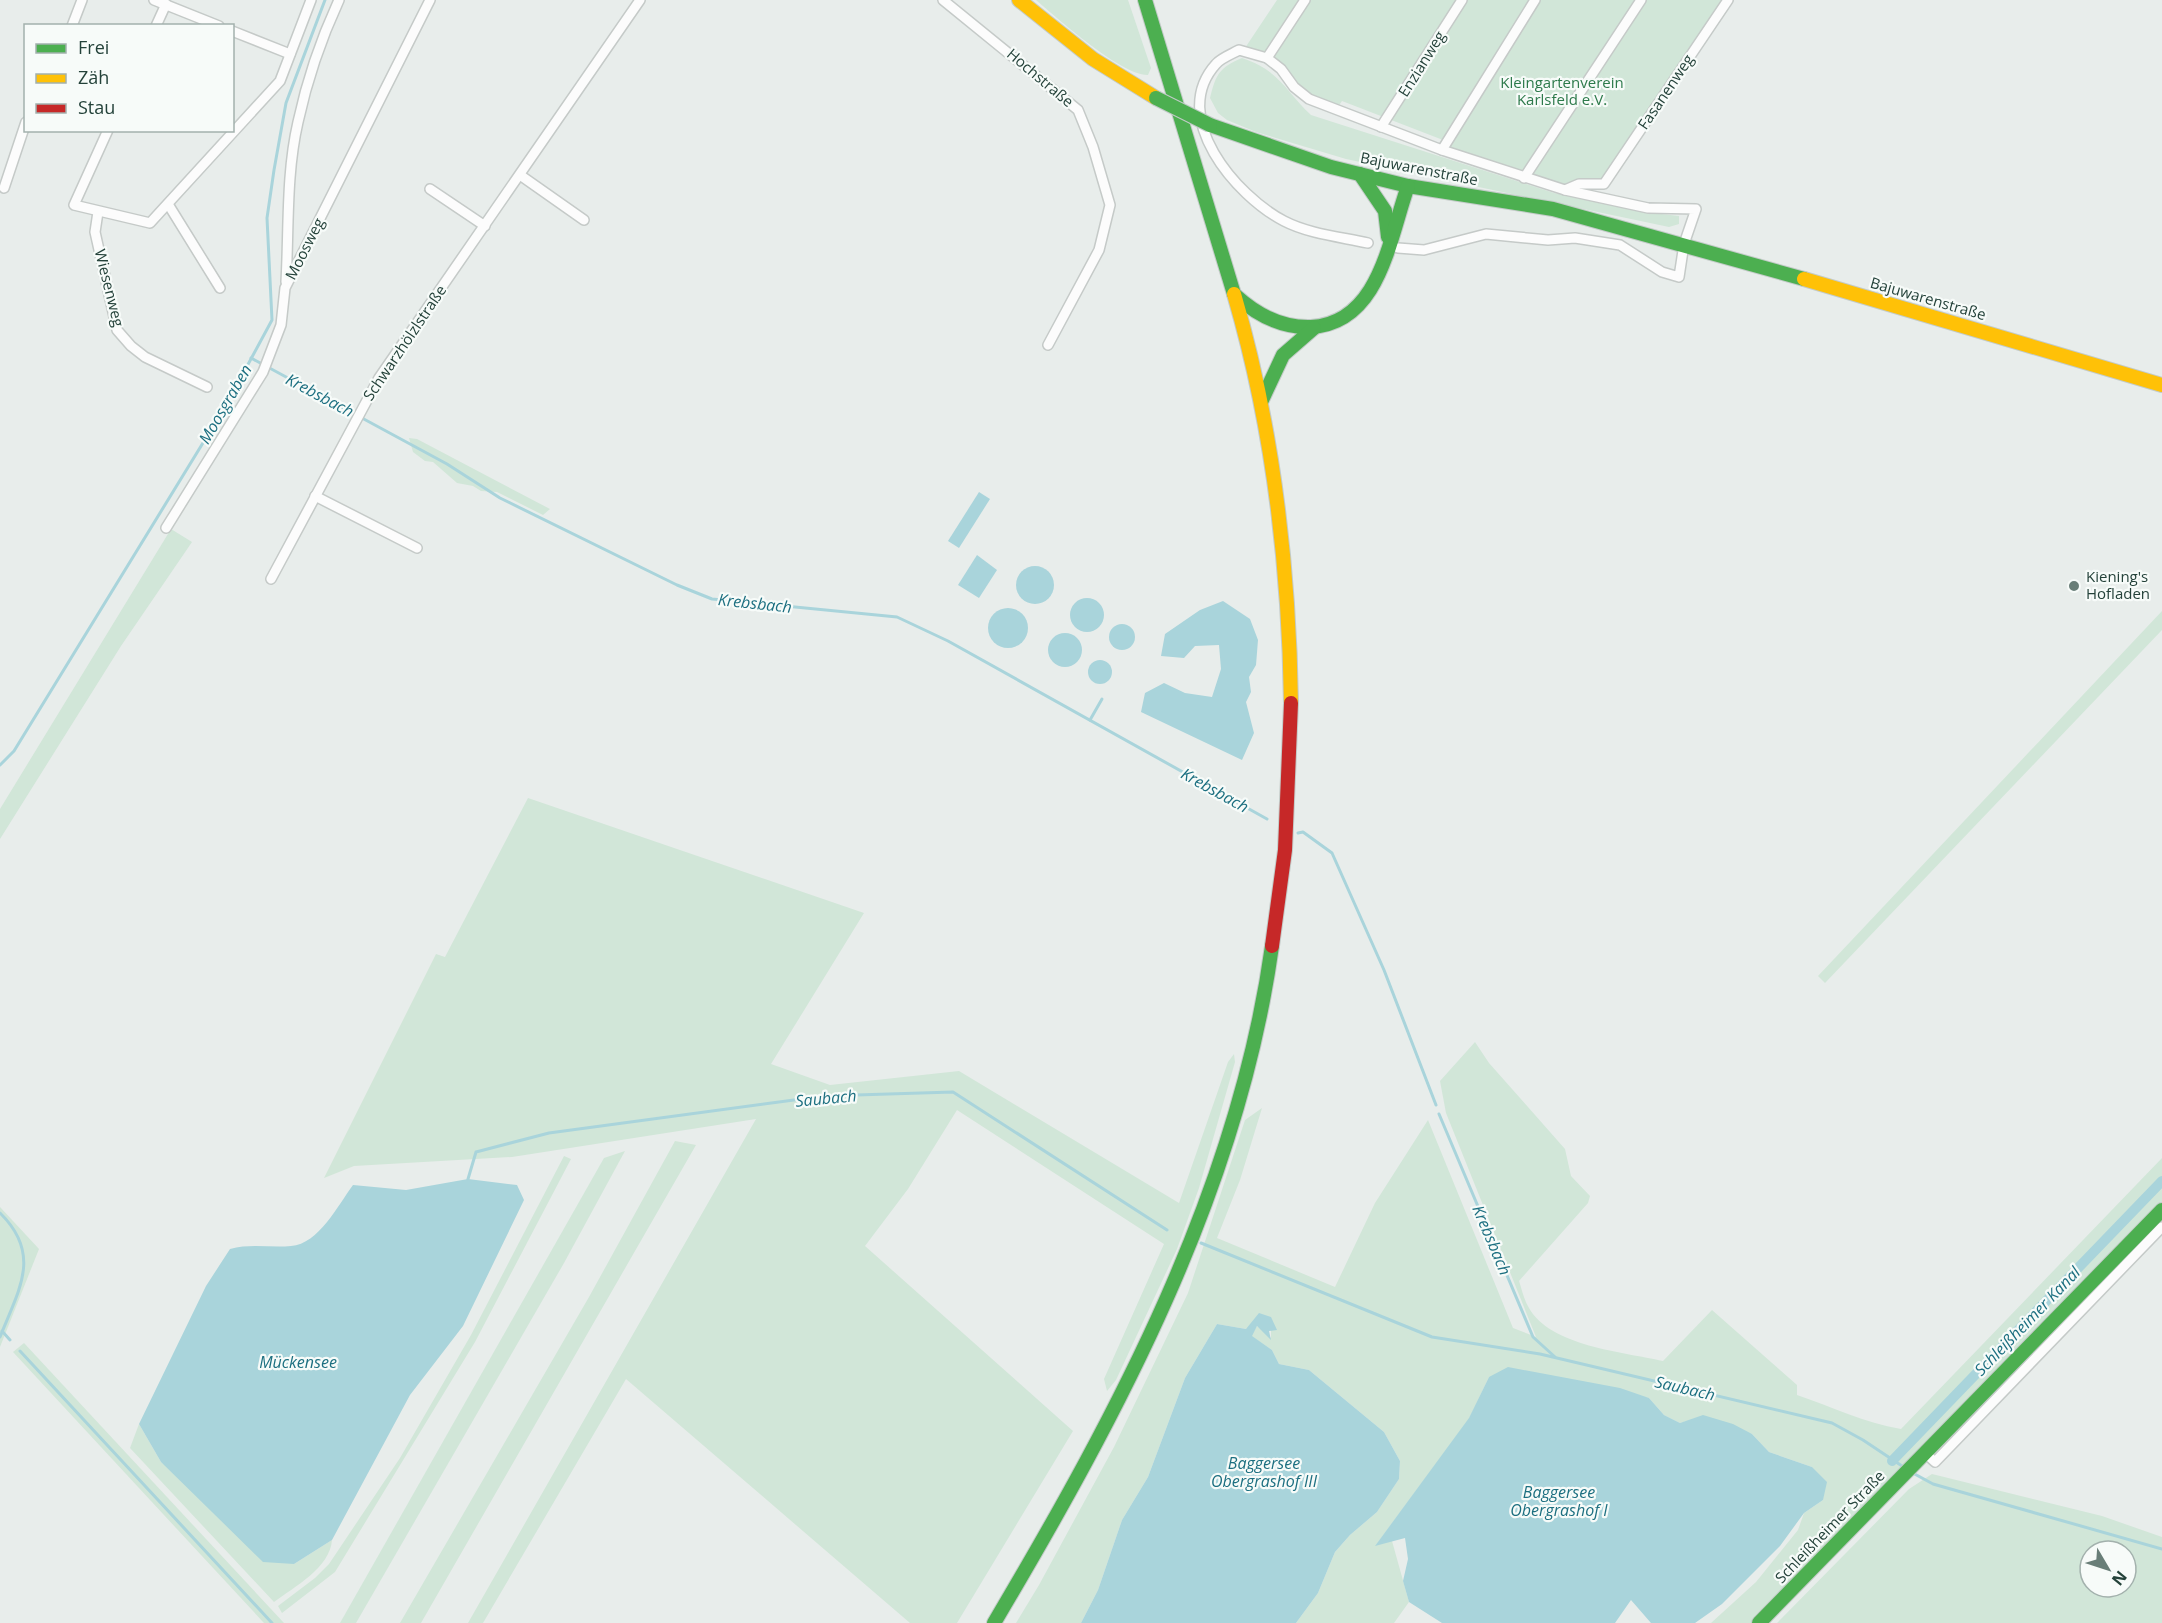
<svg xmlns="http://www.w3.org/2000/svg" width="2162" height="1623" font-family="'Open Sans',sans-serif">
  <rect width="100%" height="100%" fill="#e8edeb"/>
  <g fill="#d1e6d8" fill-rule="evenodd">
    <path d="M1036 0H1128L1151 68 1148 75C1122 76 1057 18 1036 0Z"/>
    <path d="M1277 0H1300L1265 55 1245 48Z"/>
    <path d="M1309 0H1734L1606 189 1562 187 1440 147 1443 140 1342 101 1337 108 1310 96 1273 59Z"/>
    <path d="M1242 58C1279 70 1285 90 1311 115L1554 193 1645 212 1679 216V224L1669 227 1346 159 1256 132 1227 120 1218 113 1210 98C1216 74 1219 68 1242 58Z"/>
    <path d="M409 438 417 439 550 509 543 515 497 492 481 491 473 486 457 483 433 462 425 461 413 452Z"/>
    <path d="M171 529 192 542 121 646 0 839V809Z"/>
    <path d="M2162 611V630L1825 983 1818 976Z"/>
    <path d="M528 798 864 913 771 1064 830 1085 959 1071 1179 1203 1228 1062 1234 1054 1235 1062 1199 1188 1177 1249 1116 1380 1107 1391 1104 1379 1164 1244 957 1110 908 1189 865 1246 1073 1431 957 1623H910L626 1379 483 1623H468L756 1119 512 1157 354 1166 324 1178 436 954 445 957Z"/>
    <path d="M1475 1042 1489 1063 1565 1149 1571 1176 1590 1196 1588 1203 1519 1281C1522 1290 1524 1300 1529 1308 1550 1346 1623 1352 1663 1361L1712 1310 1797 1385V1395C1833 1407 1864 1423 1901 1429L2162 1158V1203L1751 1623H1711L1756 1582 1798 1530 1804 1513 1823 1500 1812 1467 1769 1452 1752 1434 1691 1420 1680 1423 1664 1415 1649 1398 1489 1377 1469 1419 1376 1545 1392 1541 1409 1602 1394 1623H1296L1318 1593 1335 1552 1350 1535 1377 1512 1399 1479 1400 1461 1384 1432 1309 1370 1279 1364 1272 1350 1251 1336 1257 1326 1271 1338V1317L1246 1329 1217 1324 1185 1378 1148 1477 1122 1520 1098 1590 1081 1623H1016L1039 1585 1114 1447 1188 1293 1245 1120 1262 1108 1240 1180 1217 1238 1335 1287 1375 1203 1428 1120 1513 1328 1536 1337 1446 1113 1440 1081Z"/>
    <path d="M675 1141 696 1145 421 1623H400L589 1297Z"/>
    <path d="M625 1151 564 1263 356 1623H340L604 1158Z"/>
    <path d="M564 1156 571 1159 475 1342 335 1572 282 1613 278 1606 315 1578 329 1564 400 1458 471 1335Z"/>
    <path d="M0 1207 39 1249 0 1347Z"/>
    <path d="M24 1343 284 1623H264L13 1352Z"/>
    <path d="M139 1424 161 1462 294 1564 332 1540C330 1568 294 1587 274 1602L130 1448Z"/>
    <path d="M1932 1474 2102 1516 2162 1537V1623H1777L1909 1489ZM2090 1551H2126V1587H2090Z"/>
  </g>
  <g fill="#a9d4db">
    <path d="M979 492 990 499 959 548 948 541Z"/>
    <path d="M977 555 997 570 979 598 958 585Z"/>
    <circle cx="1035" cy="585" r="19"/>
    <circle cx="1087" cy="615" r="17"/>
    <path d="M1223 601 1250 619 1258 640 1256 665 1249 677 1251 692 1246 702 1254 733 1242 760 1141 712 1145 693 1164 683 1185 693 1212 697 1221 669 1219 645 1195 646 1184 658 1161 656 1165 634 1200 610Z"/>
    <circle cx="1008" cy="628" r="20"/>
    <circle cx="1122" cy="637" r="13"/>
    <circle cx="1065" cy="650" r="17"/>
    <circle cx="1100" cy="672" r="12"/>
    <path d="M468 1179 517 1185 524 1200 463 1326 410 1395 332 1540 294 1564 263 1562 161 1462 139 1424 206 1286 230 1249C251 1243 270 1248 291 1246 319 1244 338 1205 353 1185L406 1190Z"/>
    <path d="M1259 1313 1271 1317 1277 1330 1269 1331 1271 1340 1257 1326 1252 1336 1272 1350 1279 1364 1309 1370 1384 1432 1400 1461 1399 1479 1377 1512 1350 1535 1335 1552 1318 1593 1296 1623H1081L1098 1590 1122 1520 1148 1477 1185 1378 1217 1324 1246 1329Z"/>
    <path d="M1508 1367 1620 1388 1649 1398 1664 1415 1680 1423 1703 1415 1733 1424 1752 1434 1769 1452 1812 1467 1827 1482 1823 1500 1804 1513 1780 1546 1722 1604 1695 1623H1651L1631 1600 1615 1623H1442L1409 1602 1403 1581 1408 1559 1405 1538 1375 1546 1469 1418 1489 1377Z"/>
  </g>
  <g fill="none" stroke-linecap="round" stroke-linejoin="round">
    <g stroke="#a9d4db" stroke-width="3">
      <path d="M251 358 447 464 500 498 677 585 712 599 897 617 948 641 1267 819"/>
      <path d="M1090 720 1102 699"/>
      <path d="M0 765 14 751 225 407 272 320 267 218 274 170 286 103 325 0"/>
      <path d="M1298 833 1303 832 1332 853 1384 970 1436 1105"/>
      <path d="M1439 1114 1533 1337 1555 1357"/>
      <path d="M468 1179 476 1152 549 1133 824 1096 953 1092 1167 1230"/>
      <path d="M0 1213C43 1255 18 1291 0 1337"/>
      <path d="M1201 1243 1432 1337 1540 1354 1832 1423 1863 1440 1905 1468"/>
      <path d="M2 1331 10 1340"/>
      <path d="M20 1351 272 1623"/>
      <path d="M1911 1472 1933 1484 2162 1549"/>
    </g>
    <path stroke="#a9d4db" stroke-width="10" d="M1892 1461 2162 1181"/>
    <g stroke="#c5cac8" stroke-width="12">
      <g id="street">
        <path d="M154 0 219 26"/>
        <path d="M943 0 1078 110 1093 147 1110 205 1099 250 1048 345"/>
        <path d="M72 26 82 0"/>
        <path d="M156 26 166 4"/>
        <path d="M232 31 290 54"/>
        <path d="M1267 58 1305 0"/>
        <path d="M1381 127 1462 0"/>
        <path d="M108 130 74 205 150 223 280 81 311 0"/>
        <path d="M1442 150 1535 0"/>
        <path d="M520 175 584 220"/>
        <path d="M1524 178 1641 0"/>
        <path d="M4 188 26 122"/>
        <path d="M430 189 485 226"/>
        <path d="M1565 190 1579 184H1604L1728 0"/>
        <path d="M168 204 220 288"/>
        <path d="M98 212 95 232 117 330 131 346 145 357 207 387"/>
        <path d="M1368 243C1341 237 1309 234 1284 221 1236 196 1168 117 1216 64 1221 58 1232 54 1239 50L1267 58 1281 69 1294 87 1309 99 1442 150 1565 190 1648 208 1696 209 1684 244 1679 277 1662 272 1620 245 1575 238 1548 240 1486 234 1424 250 1398 248"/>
        <path d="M286 282C289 229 286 174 298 122 307 80 321 39 339 0"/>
        <path d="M315 496 417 548"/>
        <path d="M166 528 263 372 281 325 285 288 430 0"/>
        <path d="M271 579 379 378 640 0"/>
        <path d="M1925 1453 1935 1462 2162 1227"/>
      </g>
    </g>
    <g stroke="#c3cbc8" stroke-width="16">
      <g id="fast">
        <path d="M1145 0 1234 294"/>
        <path d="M1210 125 1331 167 1408 186 1553 209 1804 279"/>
        <path d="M1360 174 1385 211 1388 237"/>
        <path d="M1236 296C1257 315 1281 328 1311 327 1380 323 1389 239 1408 186"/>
        <path d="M1261 402 1283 355 1314 328"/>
        <path d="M994 1623C1118 1414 1238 1191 1272 946"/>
        <path d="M1759 1623 2162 1210"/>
      </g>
    </g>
    <g stroke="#c3cbc8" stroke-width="16">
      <g id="slow">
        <path d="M1019 0 1093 59 1156 98"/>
        <path d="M1804 279 2162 385"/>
        <path d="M1234 294C1273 427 1289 565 1291 703"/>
      </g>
    </g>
    <g stroke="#c3cbc8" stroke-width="16">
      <path id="jam" d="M1272 946 1285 850 1291 703"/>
    </g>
    <use href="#street" stroke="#fcfcfc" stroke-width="9"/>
    <use href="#fast" stroke="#4caf50" stroke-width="14"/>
    <use href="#slow" stroke="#ffc107" stroke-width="14"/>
    <use href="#jam" stroke="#c62828" stroke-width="14"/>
    <g stroke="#c3cbc8" stroke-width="16" stroke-linecap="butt">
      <path id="fast-bridge" d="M1156 98 1210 125"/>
    </g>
    <use href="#fast-bridge" stroke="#4caf50" stroke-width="14"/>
  </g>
  <circle fill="#697e78" stroke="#f7fbf9" stroke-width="2" cx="2074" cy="586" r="6"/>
  <g text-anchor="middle" stroke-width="4.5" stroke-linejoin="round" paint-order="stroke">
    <g font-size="15" fill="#24423a" stroke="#f7fbf9">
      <text transform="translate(1422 64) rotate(-58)" y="5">Enzianweg</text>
      <text transform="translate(1040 78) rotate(40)" y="5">Hochstraße</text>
      <text transform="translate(1666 92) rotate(-56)" y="5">Fasanenweg</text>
      <text transform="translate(1419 169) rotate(11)" y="5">Bajuwarenstraße</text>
      <text transform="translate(305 249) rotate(-63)" y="5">Moosweg</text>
      <text transform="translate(109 288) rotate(76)" y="5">Wiesenweg</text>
      <text transform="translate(1928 299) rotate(16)" y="5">Bajuwarenstraße</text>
      <text transform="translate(405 343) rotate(-56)" y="5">Schwarzhölzlstraße</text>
      <text transform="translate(1830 1527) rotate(-46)" y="5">Schleißheimer Straße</text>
    </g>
    <g font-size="15" fill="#2d7a4b" stroke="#f7fbf9">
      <text x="1562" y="88">Kleingartenverein<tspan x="1562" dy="17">Karlsfeld e.V.</tspan></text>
    </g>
    <g font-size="15" fill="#24423a" stroke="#f7fbf9" text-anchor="start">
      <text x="2086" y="582">Kiening's<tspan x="2086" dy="17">Hofladen</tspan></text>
    </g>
    <g font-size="16" font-style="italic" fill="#1c6f80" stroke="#f7fbf9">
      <text transform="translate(320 395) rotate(28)" y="6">Krebsbach</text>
      <text transform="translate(225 404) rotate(-60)" y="6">Moosgraben</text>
      <text transform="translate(755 603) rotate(6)" y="6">Krebsbach</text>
      <text transform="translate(1215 790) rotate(29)" y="6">Krebsbach</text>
      <text transform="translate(826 1098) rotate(-5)" y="6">Saubach</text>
      <text transform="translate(1492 1240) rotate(67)" y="6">Krebsbach</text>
      <text transform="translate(2027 1321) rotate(-46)" y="6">Schleißheimer Kanal</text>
      <text x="298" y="1368">Mückensee</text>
      <text transform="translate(1685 1388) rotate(13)" y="6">Saubach</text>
      <text x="1264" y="1469">Baggersee<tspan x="1264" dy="18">Obergrashof III</tspan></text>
      <text x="1559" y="1498">Baggersee<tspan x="1559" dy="18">Obergrashof I</tspan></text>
    </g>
  </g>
  <rect x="24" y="24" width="210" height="108" fill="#f7fbf9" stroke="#a3b1ad" stroke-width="1.5"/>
  <rect x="36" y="44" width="30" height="9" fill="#4caf50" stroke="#a3b1ad" stroke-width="1.5"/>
  <text x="78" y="54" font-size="18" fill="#24423a">Frei</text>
  <rect x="36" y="74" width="30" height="9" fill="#ffc107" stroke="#a3b1ad" stroke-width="1.5"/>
  <text x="78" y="84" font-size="18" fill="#24423a">Zäh</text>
  <rect x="36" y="104" width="30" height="9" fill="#c62828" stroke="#a3b1ad" stroke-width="1.5"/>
  <text x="78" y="114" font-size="18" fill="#24423a">Stau</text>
  <g transform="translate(2108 1569) rotate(129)"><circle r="28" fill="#f7fbf9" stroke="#a3b1ad" stroke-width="1.5"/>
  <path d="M0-4.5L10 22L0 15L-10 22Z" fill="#697e78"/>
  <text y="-9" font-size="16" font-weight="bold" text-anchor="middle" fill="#24423a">N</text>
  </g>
</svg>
